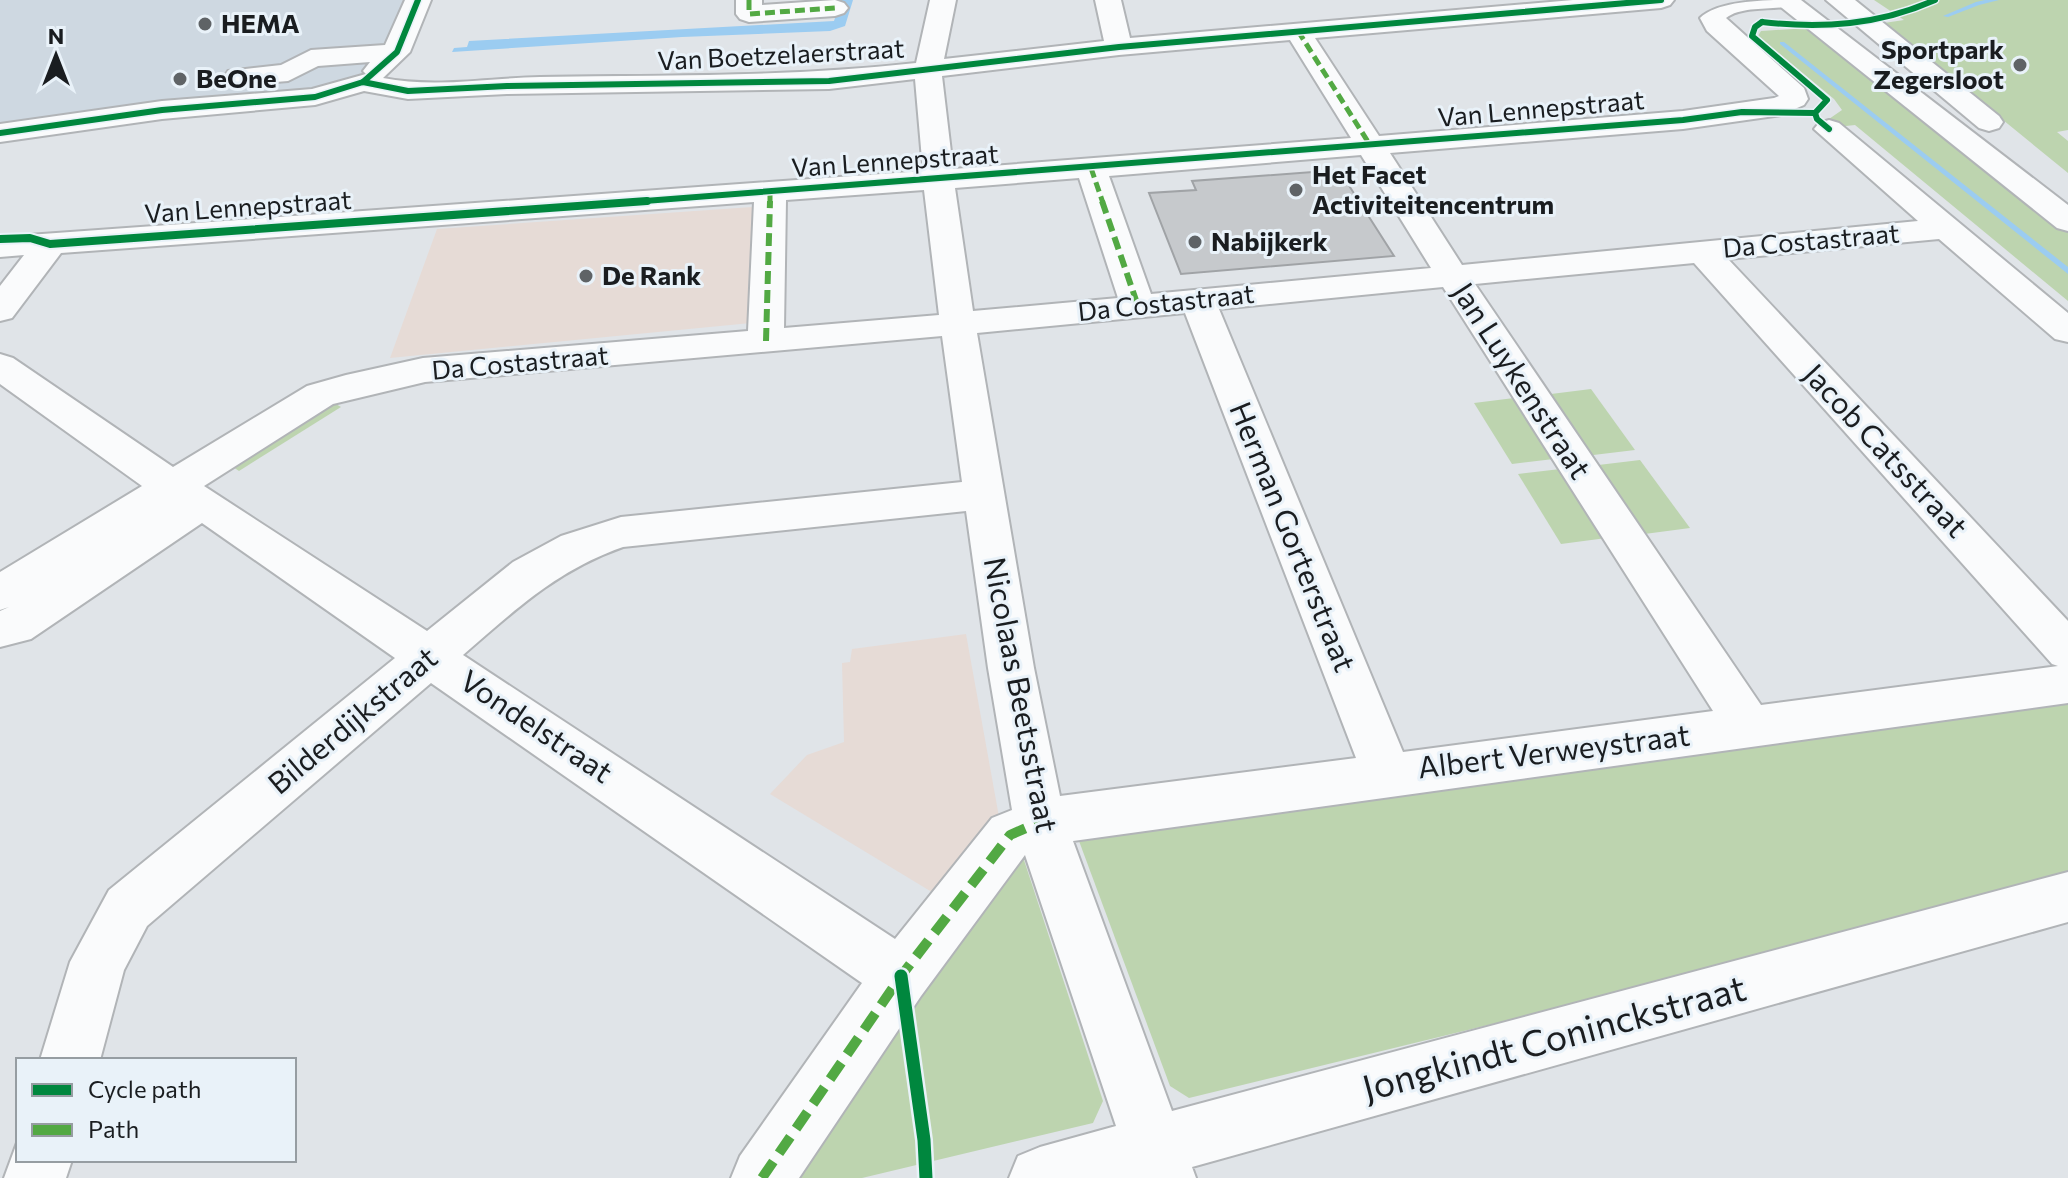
<svg xmlns="http://www.w3.org/2000/svg" width="2068" height="1178" font-family="Commissioner,sans-serif">
  <rect width="100%" height="100%" fill="#e0e4e8"/>
  <path fill="#ced8e1" d="M0 0H413L395 43 361 81 337 88 0 137Z"/>
  <g fill="#e6dbd6">
    <path d="M752 207 751 323 390 358 437 229Z"/>
    <path d="M966 634 1001 828 945 900 770 794 807 755 844 742 842 663 850 662 852 649Z"/>
  </g>
  <g fill="#bdd4af">
    <path d="M1874 0H2068V130L2057 132 2068 141V173L1884 23 1904 20Z"/>
    <path d="M1809 28 2068 233V301L1855 125 1837 127 1829 119 1842 110 1834 99 1758 36 1761 31Z"/>
    <path d="M1591 389 1635 450 1585 456 1543 395Z"/>
    <path d="M1522 397 1562 458 1512 464 1474 403Z"/>
    <path d="M326 398 341 407 239 471 224 461Z"/>
    <path d="M1640 460 1690 528 1637 535 1590 466Z"/>
    <path d="M1569 468 1614 537 1561 544 1518 474Z"/>
    <path d="M2068 695V878L1935 916 1189 1098 1170 1086 1079 841 1084 830Z"/>
    <path d="M1023 857 1103 1101 1093 1123 862 1178H790Z"/>
  </g>
  <path fill="#9bccf1" d="M841 0H853L845 26 830 31 682 37 452 52 454 48 467 47 469 41 834 21Z"/>
  <g fill="none" stroke-linecap="round" stroke-linejoin="round">
    <g fill="#9bccf1" fill-rule="evenodd">
      <path d="M1985 0H1999L1979 5 1948 17 1943 16 1976 2Z"/>
      <path d="M1780 42H1784L2068 267V274L1780 44Z"/>
    </g>
  </g>
  <path fill="#c6c9cc" stroke="#a0a3a6" stroke-width="2" d="M1339 170 1394 256 1181 274 1149 193 1196 190 1192 181Z"/>
  <g fill="none" stroke-linecap="round" stroke-linejoin="round">
    <g stroke="#b1b4b7" stroke-width="4">
      <g id="minor">
        <path d="M405 0H431L410 52 383 78C434 88 489 78 540 77 666 75 791 77 916 63L930 0H956L944 59 1104 41 1095 0H1121L1130 38 1573 0H1674L1670 5 1661 8 1315 38 1379 136 1683 111 1774 98 1779 96 1707 31 1700 18C1719 0 1767 0 1799 0L1795 5C1774 11 1743 5 1726 18L1804 88 1808 99 1804 105 1781 115 1683 129 1390 153 1462 265 1918 221 1814 129 1819 123 1829 120 1839 123 2068 313V342L2055 339 1939 239 1728 259 2068 621V703L1073 841 1172 1111 2068 872V922L1192 1167 1196 1178H1009L1018 1156 1040 1147 1116 1126 1025 855 921 996 799 1178H731L740 1156 862 983 431 683 147 926 124 970 100 1060H40L70 962 109 890 395 658 202 523 31 639 0 647V611L9 607 0 610V572L142 486 0 384V354L13 358 173 467 307 386 346 375 423 358 748 331 754 202 61 253 12 318 0 321V286L24 255 0 257V237L923 171 915 79 829 89 507 94 408 99 364 91 315 105 162 119 0 142V124L162 101 312 89 366 74 363 71 370 62 318 66 288 81 238 85 228 83 224 77 228 71 281 65 311 50 385 45ZM1290 40 1351 138 953 169 942 76 1119 55ZM1361 155 1431 268 1151 294 1109 176ZM1079 178 1118 298 973 311 955 188ZM924 190 939 315 784 328 786 200ZM1694 263 2052 664 2058 666 1761 705 1475 284ZM1443 287 1713 711 1403 752 1219 309ZM1185 313 1356 758 1060 796 1034 668 977 333ZM942 336 962 482 621 517 561 536 513 562 427 631 204 486 333 404 425 382ZM966 511 988 668 1012 810 992 818 895 939 463 655C515 610 557 570 623 547Z"/>
        <path d="M736 0H762V5L835 0 844 3 848 8 844 13 835 16 749 22 740 19 736 14Z"/>
        <path d="M18 1140V1160H72L66 1178H4Z"/>
      </g>
    </g>
    <g stroke="#b1b4b7" stroke-width="4">
      <g id="major">
        <path d="M1772 0H1801L2068 205V231L2057 228Z"/>
        <path d="M1826 0H1855L1999 116 2003 122 1999 128 1989 131 1979 128Z"/>
      </g>
    </g>
    <use href="#minor" fill="#fafbfc" fill-rule="evenodd"/>
    <use href="#major" fill="#fafbfc" fill-rule="evenodd"/>
    <g stroke="#52a943" stroke-width="5" stroke-dasharray="10 5" stroke-linecap="butt">
      <path d="M749 0V14L835 8"/>
      <path d="M1298 31 1370 145"/>
      <path d="M1091 168 1103 203"/>
      <path d="M770 203V192"/>
    </g>
    <g stroke="#52a943" stroke-width="6" stroke-dasharray="13 6" stroke-linecap="butt">
      <path d="M1102 201 1138 306"/>
      <path d="M766 341 770 201"/>
    </g>
    <path stroke="#52a943" stroke-width="10" stroke-dasharray="20 10" stroke-linecap="butt" d="M762 1178 901 976 1010 835 1040 822"/>
    <g stroke="#e9f2f9" stroke-width="9">
      <g id="cycleway-far2">
        <path d="M1762 22C1822 29 1879 25 1935 0"/>
        <path d="M1762 22 1755 27 1752 36 1827 100 1815 113 1817 119 1829 129"/>
        <path d="M363 82 397 52 418 0"/>
        <path d="M0 133 162 110 315 97 363 82 408 91 507 86 829 81 1119 47 1661 0"/>
        <path d="M619 203 1683 120 1742 112 1815 113"/>
      </g>
    </g>
    <g stroke="#e9f2f9" stroke-width="12">
      <path id="cycleway-far1" d="M0 239 30 238 50 244 647 201"/>
    </g>
    <g stroke="#e9f2f9" stroke-width="18">
      <path id="cycleway" d="M901 976 924 1140 926 1178"/>
    </g>
    <use href="#cycleway-far2" stroke="#00873e" stroke-width="6"/>
    <use href="#cycleway-far1" stroke="#00873e" stroke-width="8"/>
    <use href="#cycleway" stroke="#00873e" stroke-width="13"/>
  </g>
  <g fill="#5f6366" stroke="#e9f2f9" stroke-width="3">
    <circle cx="205" cy="24" r="8"/>
    <circle cx="2020" cy="65" r="8"/>
    <circle cx="180" cy="79" r="8"/>
    <circle cx="1296" cy="190" r="8"/>
    <circle cx="1195" cy="242" r="8"/>
    <circle cx="586" cy="276" r="8"/>
  </g>
  <g text-anchor="middle" stroke-width="6" stroke-linejoin="round" paint-order="stroke">
    <g font-size="26" font-weight="bold" fill="#1a1d20" stroke="#e9f2f9" text-anchor="start">
      <text x="221" y="33">HEMA</text>
      <text x="2004" y="59" text-anchor="end">Sportpark<tspan x="2004" dy="30">Zegersloot</tspan></text>
      <text x="196" y="88">BeOne</text>
      <text x="1312" y="184">Het Facet<tspan x="1312" dy="30">Activiteitencentrum</tspan></text>
      <text x="1211" y="251">Nabijkerk</text>
      <text x="602" y="285">De Rank</text>
    </g>
    <g font-size="26" fill="#1a1d20" stroke="#e9f2f9">
      <text transform="translate(781 55) rotate(-3)" y="9">Van Boetzelaerstraat</text>
      <text transform="translate(1541 109) rotate(-5)" y="9">Van Lennepstraat</text>
      <text transform="translate(895 161) rotate(-4)" y="9">Van Lennepstraat</text>
      <text transform="translate(248 207) rotate(-4)" y="9">Van Lennepstraat</text>
      <text transform="translate(1811 241) rotate(-5)" y="9">Da Costastraat</text>
      <text transform="translate(1166 303) rotate(-6)" y="9">Da Costastraat</text>
      <text transform="translate(520 363) rotate(-5)" y="9">Da Costastraat</text>
    </g>
    <g font-size="30" fill="#1a1d20" stroke="#e9f2f9">
      <text transform="translate(1521 381) rotate(57)" y="10">Jan Luykenstraat</text>
      <text transform="translate(1885 451) rotate(47)" y="10">Jacob Catsstraat</text>
      <text transform="translate(1292 537) rotate(68)" y="10">Herman Gorterstraat</text>
      <text transform="translate(1020 695) rotate(79)" y="10">Nicolaas Beetsstraat</text>
      <text transform="translate(353 721) rotate(-40)" y="10">Bilderdijkstraat</text>
      <text transform="translate(536 727) rotate(34)" y="10">Vondelstraat</text>
      <text transform="translate(1554 752) rotate(-7)" y="10">Albert Verweystraat</text>
    </g>
    <g font-size="36" fill="#1a1d20" stroke="#e9f2f9">
      <text transform="translate(1554 1038) rotate(-15)" y="13">Jongkindt Coninckstraat</text>
    </g>
  </g>
  <rect x="16" y="1058" width="280" height="104" fill="#e9f2f9" stroke="#969da2" stroke-width="2"/>
  <rect x="32" y="1084" width="40" height="12" fill="#00873e" stroke="#969da2" stroke-width="2"/>
  <text x="88" y="1098" font-size="24" fill="#1a1d20">Cycle path</text>
  <rect x="32" y="1124" width="40" height="12" fill="#52a943" stroke="#969da2" stroke-width="2"/>
  <text x="88" y="1138" font-size="24" fill="#1a1d20">Path</text>
  <g transform="translate(56 56)" stroke="#e9f2f9" stroke-width="6" paint-order="stroke">
  <path d="M0-6L14 30L0 20L-14 30Z" fill="#1a1d20"/>
  <text y="-12" font-size="22" font-weight="bold" text-anchor="middle" fill="#1a1d20">N</text>
  </g>
</svg>
